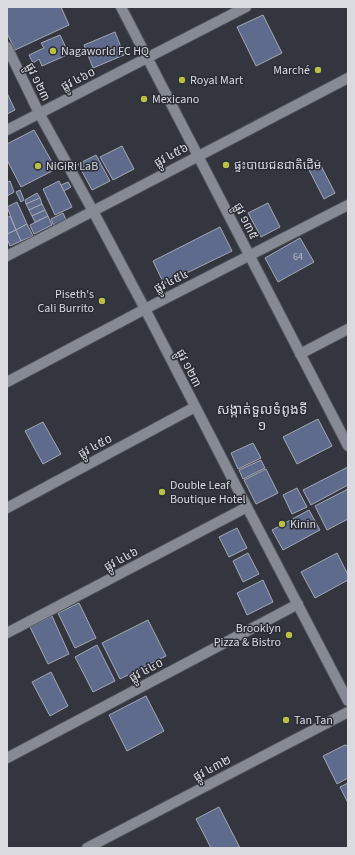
<svg xmlns="http://www.w3.org/2000/svg" width="355" height="855" font-family="'Source Sans 3','Noto Sans Khmer',sans-serif">
  <rect width="100%" height="100%" fill="#33363f"/>
  <g fill="#5f6b8d" stroke="#a4a8b3">
    <path d="M7 7H61L69 25 15 50 7 33Z"/>
    <path d="M263 15 282 53 256 66 237 27Z"/>
    <path d="M115 32 124 55 93 68 84 45Z"/>
    <path d="M60 35 69 54 42 66 39 59 33 63 29 55 44 48 41 43Z"/>
    <path d="M7 93 15 110 7 114Z"/>
    <path d="M34 130 56 169 21 187 7 160V144Z"/>
    <path d="M122 146 134 169 113 180 100 157Z"/>
    <path d="M96 155 110 181 92 190 78 164Z"/>
    <path d="M318 160 335 193 324 199 307 166Z"/>
    <path d="M10 181 14 192 7 196V182Z"/>
    <path d="M59 181 72 207 55 215 43 189Z"/>
    <path d="M68 182 71 187 64 191 61 185Z"/>
    <path d="M20 190 24 200 21 202 16 192Z"/>
    <path d="M37 193 40 198 26 204 25 200Z"/>
    <path d="M40 198 42 204 29 210 26 204Z"/>
    <path d="M17 202 27 224 16 230 7 207Z"/>
    <path d="M268 203 280 227 261 237 248 213Z"/>
    <path d="M42 204 45 210 32 216 29 210Z"/>
    <path d="M45 210 48 216 35 222 32 216Z"/>
    <path d="M63 213 66 220 54 226 51 219Z"/>
    <path d="M10 216 16 230 7 234V218Z"/>
    <path d="M48 216 52 225 34 234 30 225Z"/>
    <path d="M27 224 33 236 21 241 16 230Z"/>
    <path d="M220 227 232 251 164 284 153 261Z"/>
    <path d="M16 230 21 241 10 246 7 239V234Z"/>
    <path d="M300 238 314 262 278 282 265 258Z"/>
    <path d="M318 419 332 446 297 464 283 437Z"/>
    <path d="M43 422 61 454 43 464 25 431Z"/>
    <path d="M253 443 261 458 238 469 231 453Z"/>
    <path d="M261 460 265 468 243 479 239 470Z"/>
    <path d="M348 467V485L311 505 303 490Z"/>
    <path d="M266 469 278 493 256 504 244 480Z"/>
    <path d="M297 488 307 507 292 514 283 495Z"/>
    <path d="M348 489V519L327 530 315 506Z"/>
    <path d="M309 510 320 530 283 550 272 530Z"/>
    <path d="M237 528 247 548 229 557 219 537Z"/>
    <path d="M248 553 259 574 243 582 233 561Z"/>
    <path d="M337 553 348 575V580L315 598 301 572Z"/>
    <path d="M263 580 273 602 247 615 237 593Z"/>
    <path d="M79 603 96 638 75 648 58 613Z"/>
    <path d="M52 616 69 654 48 664 30 627Z"/>
    <path d="M148 620 166 656 120 679 102 643Z"/>
    <path d="M97 645 115 681 93 692 75 657Z"/>
    <path d="M51 672 68 706 50 716 32 682Z"/>
    <path d="M146 696 164 731 127 751 109 715Z"/>
    <path d="M345 745 348 746V778L337 784 323 756Z"/>
    <path d="M348 783V803L340 787Z"/>
    <path d="M219 807 240 848H211L196 819Z"/>
  </g>
  <g fill="none" stroke-linecap="round" stroke-linejoin="round">
    <g stroke="#4f535a" stroke-width="12">
      <g id="minor">
        <path d="M121 7 348 446"/>
        <path d="M7 47 39 113 93 211 145 309 249 511 348 701"/>
        <path d="M7 130 246 7"/>
        <path d="M7 256 348 78"/>
        <path d="M300 354 348 329"/>
        <path d="M7 382 145 309 348 205"/>
        <path d="M7 508 195 407"/>
        <path d="M7 633 247 507"/>
        <path d="M7 758 298 604"/>
        <path d="M87 848 348 712"/>
      </g>
    </g>
    <use href="#minor" stroke="#858a95" stroke-width="10"/>
  </g>
  <g fill="#bac045" stroke="#292c35" stroke-width="1.5">
    <circle cx="53" cy="51" r="4"/>
    <circle cx="318" cy="70" r="4"/>
    <circle cx="182" cy="80" r="4"/>
    <circle cx="144" cy="99" r="4"/>
    <circle cx="226" cy="165" r="4"/>
    <circle cx="38" cy="166" r="4"/>
    <circle cx="102" cy="301" r="4"/>
    <circle cx="162" cy="492" r="4"/>
    <circle cx="282" cy="524" r="4"/>
    <circle cx="289" cy="635" r="4"/>
    <circle cx="286" cy="720" r="4"/>
  </g>
  <g text-anchor="middle" stroke-width="3" stroke-linejoin="round" paint-order="stroke">
    <g font-size="10" fill="#babfcc">
      <text x="298" y="260">64</text>
    </g>
    <g font-size="12" fill="#d9dbe1" stroke="#292c35" text-anchor="start">
      <text x="61" y="55">Nagaworld FC HQ</text>
      <text x="310" y="74" text-anchor="end">Marché</text>
      <text x="190" y="84">Royal Mart</text>
      <text x="152" y="103">Mexicano</text>
      <text x="234" y="169">ផ្ទះបាយជនជាតិដើម</text>
      <text x="46" y="170">NiGiRi LaB</text>
      <text x="94" y="298" text-anchor="end">Piseth's<tspan x="94" dy="14">Cali Burrito</tspan></text>
      <text x="170" y="489">Double Leaf<tspan x="170" dy="14">Boutique Hotel</tspan></text>
      <text x="290" y="528">Kinin</text>
      <text x="281" y="632" text-anchor="end">Brooklyn<tspan x="281" dy="14">Pizza &amp; Bistro</tspan></text>
      <text x="294" y="724">Tan Tan</text>
    </g>
    <g font-size="12" fill="#d9dbe1" stroke="#292c35">
      <text transform="translate(78 79) rotate(-27)" y="4">ផ្លូវ ៤៦០</text>
      <text transform="translate(38 82) rotate(64)" y="4">ផ្លូវ ១២៣</text>
      <text transform="translate(171 155) rotate(-28)" y="4">ផ្លូវ ៤៥៦</text>
      <text transform="translate(246 221) rotate(63)" y="4">ផ្លូវ ១៣៥</text>
      <text transform="translate(171 281) rotate(-27)" y="4">ផ្លូវ ៤៥៤</text>
      <text transform="translate(189 368) rotate(63)" y="4">ផ្លូវ ១២៣</text>
      <text transform="translate(95 446) rotate(-28)" y="4">ផ្លូវ ៤៥០</text>
      <text transform="translate(121 559) rotate(-28)" y="4">ផ្លូវ ៤៤៦</text>
      <text transform="translate(146 670) rotate(-28)" y="4">ផ្លូវ ៤៤០</text>
      <text transform="translate(212 768) rotate(-28)" y="4">ផ្លូវ ៤៣២</text>
    </g>
    <g font-size="14" fill="#d9dbe1" stroke="#292c35">
      <text x="262" y="414">សង្កាត់ទួលទំពូងទី<tspan x="262" dy="16">១</tspan></text>
    </g>
  </g>
  <rect width="355" height="855" fill="none" stroke="#d9dbe1" stroke-width="16"/>
</svg>
